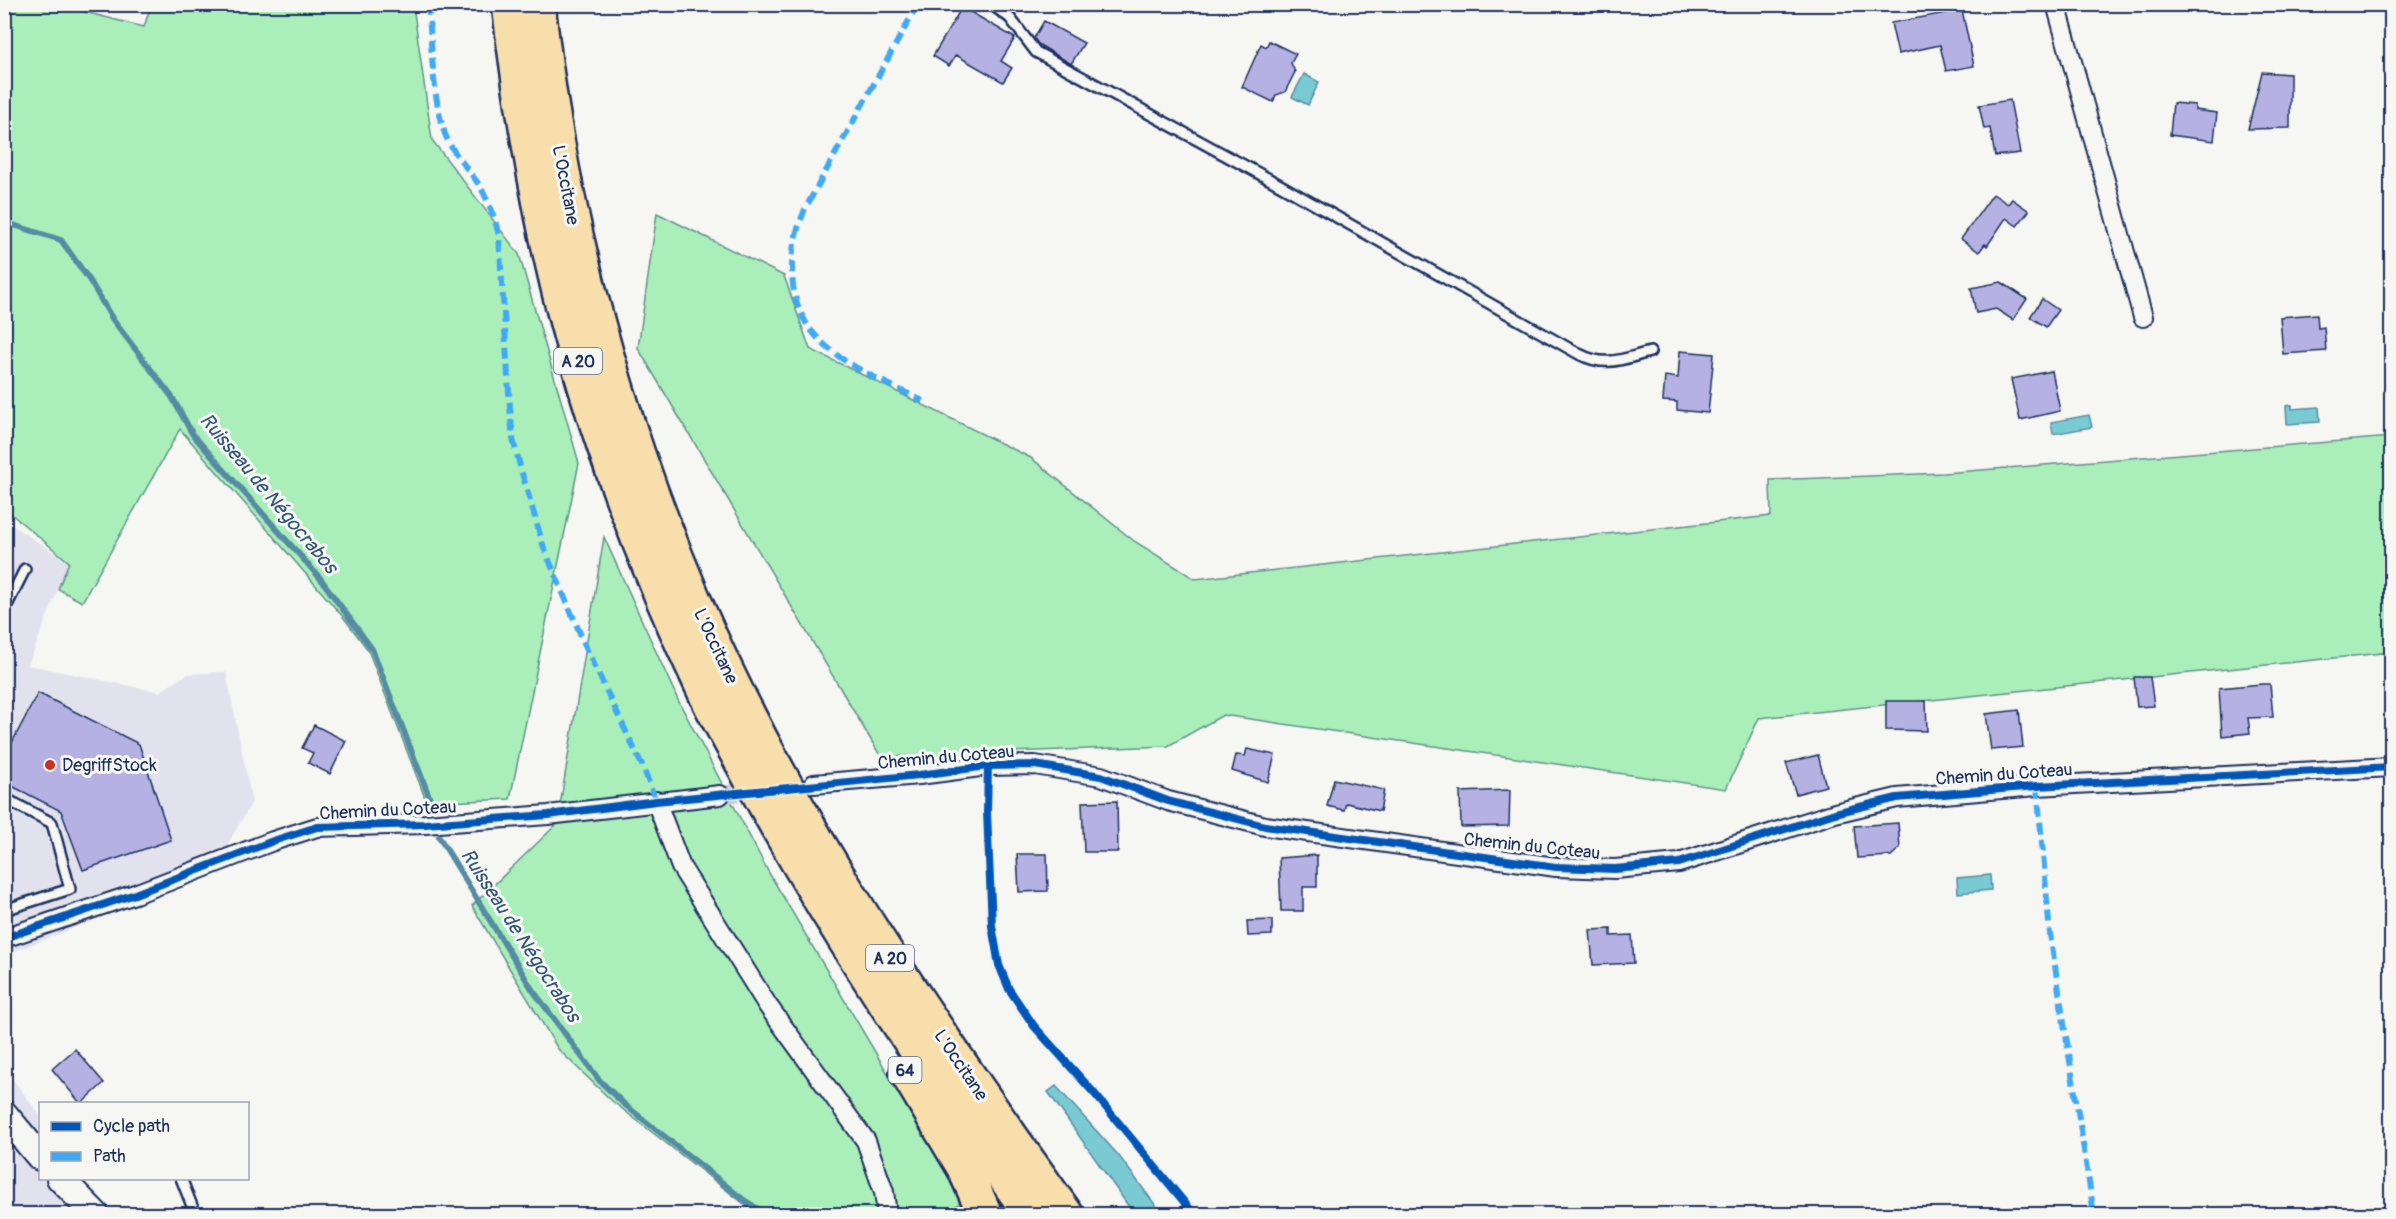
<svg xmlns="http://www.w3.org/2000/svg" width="2396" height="1219" font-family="Pangolin,sans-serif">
  <rect width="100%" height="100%" fill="#f6f6f2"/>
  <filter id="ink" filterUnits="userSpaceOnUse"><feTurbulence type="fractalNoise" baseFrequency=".0167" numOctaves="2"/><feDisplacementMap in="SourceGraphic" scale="12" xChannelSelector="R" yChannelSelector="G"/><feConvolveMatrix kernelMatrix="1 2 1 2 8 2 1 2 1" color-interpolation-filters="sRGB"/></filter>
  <g filter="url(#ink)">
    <g fill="#e2e2ee">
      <path d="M4 520 69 562 28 665 159 692 188 674 226 672 252 802 210 875 5 955Z"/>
      <path d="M4 1068 40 1115V1178L90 1179 70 1214H5Z"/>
    </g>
    <g fill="#aaefba" stroke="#628f8c" stroke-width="1.5">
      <path d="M4 5H57L144 27 151 5H413L432 140 519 254 579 463 510 799 427 803 368 650 344 618 180 429 82 602 58 589 69 562 5 509Z"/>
      <path d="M657 213 784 276 810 349 1031 458 1134 541 1195 579 1771 516 1770 480 1944 473 2391 437V652L1759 718 1726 789 1223 715 1168 746 881 757 638 348Z"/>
      <path d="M604 537 678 700 769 873 964 1202 937 1214H757L612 1101 558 1049 472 906 557 824Z"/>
    </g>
    <g fill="#7acad3" stroke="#548ca4" stroke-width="1.5">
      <path d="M1304 74 1319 82 1308 105 1292 97Z"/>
      <path d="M2292 405V409L2319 407 2320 422 2287 424 2286 406Z"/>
      <path d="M2089 415 2092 427 2053 434 2051 422Z"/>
      <path d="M1990 875 1991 890 1958 893 1957 878Z"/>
      <path d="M1056 1086 1119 1156 1162 1214H1134L1048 1092Z"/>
    </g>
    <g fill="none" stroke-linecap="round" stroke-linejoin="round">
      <g stroke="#548ca4" stroke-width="6">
        <path d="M4 222 61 240 90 281 113 320 172 397 193 435 320 578 372 649 432 804"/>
        <path d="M439 837 532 989 599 1080 624 1104 744 1200 766 1214"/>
      </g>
    </g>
    <g fill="#b5b2e3" stroke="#1b2f5e" stroke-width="1.5">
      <path d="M962 7 1015 38 1001 61 1012 68 1003 82 956 55 949 66 933 56Z"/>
      <path d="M1962 10 1974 66 1946 71 1940 45 1898 54 1891 23Z"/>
      <path d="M1044 21 1084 43 1071 64 1038 44 1034 38Z"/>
      <path d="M1269 41 1296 54 1291 63 1295 72 1285 92 1276 95 1273 102 1242 87 1261 44 1266 47Z"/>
      <path d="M2262 72 2290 74V128L2248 129Z"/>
      <path d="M2010 100 2020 153 1995 156 1990 128 1984 129 1979 105Z"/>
      <path d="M2173 103 2195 105V110L2217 113 2214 141 2170 135Z"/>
      <path d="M1993 194 2008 204 2012 199 2029 211 2017 226 2006 218 1987 246 1985 244 1979 252 1961 239Z"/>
      <path d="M2001 282 2027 299 2013 320 1996 309 1976 313 1971 288Z"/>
      <path d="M2042 299 2058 310 2046 327 2030 317Z"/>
      <path d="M2317 314 2318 328 2324 327 2326 351 2283 354 2280 317Z"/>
      <path d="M1680 351 1714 354 1708 413 1677 410V402L1663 401 1665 376 1678 378Z"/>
      <path d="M2052 371 2060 411 2020 420 2011 379Z"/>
      <path d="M2134 677H2150L2154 706 2137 707Z"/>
      <path d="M2262 684H2270L2273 717 2248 718 2250 733 2222 736 2219 688Z"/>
      <path d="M38 693 139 744 171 840 83 870 61 811 4 782V758Z"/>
      <path d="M1886 701H1926L1927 731 1886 730Z"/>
      <path d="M2019 710 2023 747 1991 750 1986 714Z"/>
      <path d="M314 725 346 741 330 774 308 763 313 753 302 748Z"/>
      <path d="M1247 749 1275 755 1268 782 1232 771 1236 755 1245 756Z"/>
      <path d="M1818 755 1826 786 1796 794 1786 763Z"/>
      <path d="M1334 779 1384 790 1380 811 1346 803 1344 810 1327 806Z"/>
      <path d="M1510 790 1509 826 1461 827 1460 792Z"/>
      <path d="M1117 801 1118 852H1084L1082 802Z"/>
      <path d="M1898 823 1900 848 1891 856 1857 858 1854 826Z"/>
      <path d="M1017 854H1047L1048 891 1019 892Z"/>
      <path d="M1317 855V887H1303V911H1281L1279 858Z"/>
      <path d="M1272 920V935L1248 936 1247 921Z"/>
      <path d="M1611 929V936L1632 935 1634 963 1593 965 1590 930Z"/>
      <path d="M75 1049 104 1083 81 1104 52 1069Z"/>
    </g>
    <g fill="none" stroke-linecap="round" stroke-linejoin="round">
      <path stroke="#caced4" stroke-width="18" stroke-dasharray="18 9" stroke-linecap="butt" d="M720 795 762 790"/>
      <g stroke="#1b2f5e" stroke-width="14">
        <g id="lane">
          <path d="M991 4 1010 18 1036 52 1280 185 1579 354C1606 368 1622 359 1650 352"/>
          <path d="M4 611 25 569"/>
          <path d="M4 798 52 823 70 889 4 910"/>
          <path d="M181 1178 194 1211 197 1214"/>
        </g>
      </g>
      <g stroke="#1b2f5e" stroke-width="22">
        <g id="street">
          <path d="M2056 4 2143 317"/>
          <path d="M814 784 919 775 988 766 1035 765 1101 776 1168 801 1265 826 1556 867 1615 869 1679 863 1835 813 1897 798 2037 786 2392 767"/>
          <path d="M656 801 681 867 768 1006 866 1141 884 1192 887 1214"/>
          <path d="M4 938 135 894 273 841 317 827 425 824 548 815 720 795"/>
        </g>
      </g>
      <g stroke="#1b2f5e" stroke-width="30">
        <g id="secondary">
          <path d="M4 1114 40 1157"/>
          <path d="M60 1178 95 1214"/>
        </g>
      </g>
      <g stroke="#1b2f5e" stroke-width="38">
        <g id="highway">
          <path d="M509 4C519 91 533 177 552 262 586 413 641 559 707 697 720 724 735 749 748 774 831 928 929 1073 1031 1214"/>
          <path d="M538 4C560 210 613 410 694 600 789 821 927 1020 1066 1214"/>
          <path d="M907 1073 964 1168 985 1214"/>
        </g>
      </g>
      <use href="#lane" stroke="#f6f6f2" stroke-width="9"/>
      <use href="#street" stroke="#f6f6f2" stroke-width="18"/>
      <use href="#secondary" stroke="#f6f6f2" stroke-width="26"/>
      <use href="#highway" stroke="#f8deab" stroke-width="33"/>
      <g stroke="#3fa9f5" stroke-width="6" stroke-dasharray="12 6" stroke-linecap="butt">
        <path d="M428 4C432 44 432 97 445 134 453 155 470 170 481 188 490 204 495 219 499 236L510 407 513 439 521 470 544 548 587 650 643 767 656 801"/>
        <path d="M918 4 805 209C801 220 796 232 794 244 779 342 850 365 923 401"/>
        <path d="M2037 786 2050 934 2094 1214"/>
      </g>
      <g stroke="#f6f6f2" stroke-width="11">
        <g id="cycleway">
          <path d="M988 766 987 812 992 926 999 965 1009 989 1034 1026 1094 1093 1194 1214"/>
          <path d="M4 938 135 894 273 841 317 827 425 824 548 815 656 801 919 775 988 766 1035 765 1101 776 1168 801 1265 826 1556 867 1615 869 1679 863 1835 813 1897 798 2037 786 2392 767"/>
        </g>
      </g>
      <use href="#cycleway" stroke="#0057b8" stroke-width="8"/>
    </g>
  </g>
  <circle fill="#c8321e" stroke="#f6f6f2" stroke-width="2" cx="50" cy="765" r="6"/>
  <g text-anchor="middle" stroke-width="6" stroke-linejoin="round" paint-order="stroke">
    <g fill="#f6f6f2" stroke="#5d6b8a" stroke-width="1.5">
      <rect x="554" y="348" width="48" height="26" rx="4.5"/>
      <rect x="866" y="945" width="48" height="26" rx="4.5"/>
      <rect x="888.5" y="1057" width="33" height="26" rx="4.5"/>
    </g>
    <g font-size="16" font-weight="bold" fill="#1b2f5e">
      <text x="578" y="367">A 20</text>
      <text x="890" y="964">A 20</text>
      <text x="905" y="1076">64</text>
    </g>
    <g font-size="18" fill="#1b2f5e" stroke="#f6f6f2">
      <text transform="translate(566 185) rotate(79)" y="6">L'Occitane</text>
      <text transform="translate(716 646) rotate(65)" y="6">L'Occitane</text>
      <text transform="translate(946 757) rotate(-5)" y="6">Chemin du Coteau</text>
      <text transform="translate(2004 774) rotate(-4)" y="6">Chemin du Coteau</text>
      <text transform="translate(388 810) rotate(-3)" y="6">Chemin du Coteau</text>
      <text transform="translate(1532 846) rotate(6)" y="6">Chemin du Coteau</text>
      <text transform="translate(961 1065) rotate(56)" y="6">L'Occitane</text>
    </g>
    <g font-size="18" fill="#1b2f5e" stroke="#f6f6f2" text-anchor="start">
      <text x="62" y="771">DegriffStock</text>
    </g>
    <g font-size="20" font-style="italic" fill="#33567b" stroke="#f6f6f2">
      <text transform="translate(269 493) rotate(50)" y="7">Ruisseau de Négocrabos</text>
      <text transform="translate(521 935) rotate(57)" y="7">Ruisseau de Négocrabos</text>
    </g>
  </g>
  <rect width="2396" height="1219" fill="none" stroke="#f6f6f2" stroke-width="24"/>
  <rect x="12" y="12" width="2372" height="1195" fill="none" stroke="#1b2f5e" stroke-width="2" filter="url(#ink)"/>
  <rect x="39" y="1102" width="210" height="78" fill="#f6f6f2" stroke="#9ea6b7" stroke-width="1.5"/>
  <rect x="51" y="1122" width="30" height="9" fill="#0057b8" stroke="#9ea6b7" stroke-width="1.5"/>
  <text x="93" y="1132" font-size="18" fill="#1b2f5e">Cycle path</text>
  <rect x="51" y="1152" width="30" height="9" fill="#3fa9f5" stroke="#9ea6b7" stroke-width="1.5"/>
  <text x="93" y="1162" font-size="18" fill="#1b2f5e">Path</text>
</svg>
